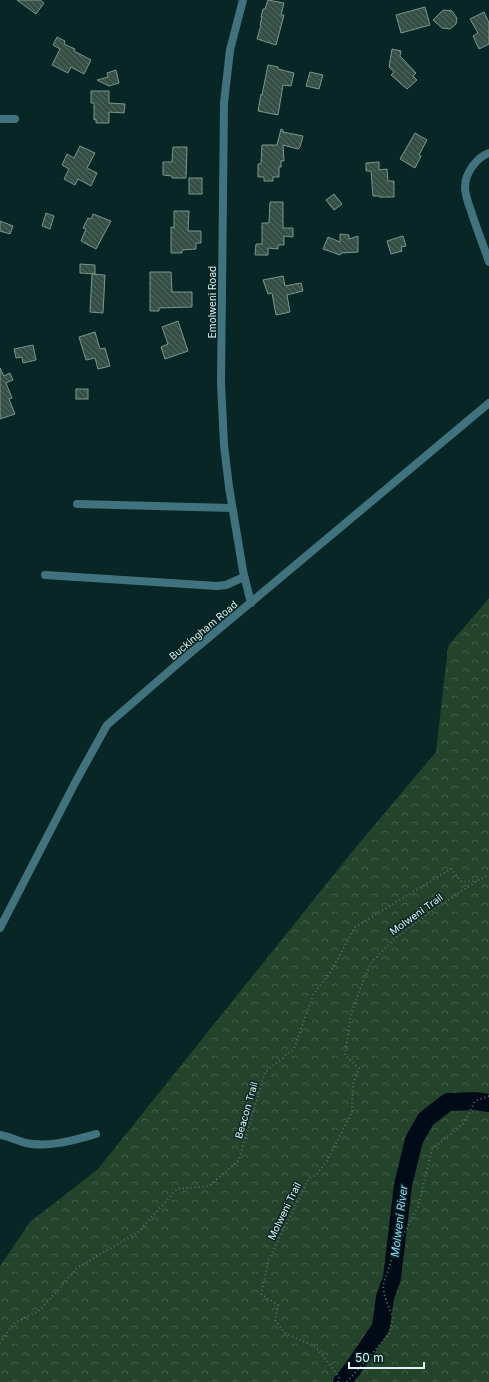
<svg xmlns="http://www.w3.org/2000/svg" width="489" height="1382" font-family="Inter,sans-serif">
  <defs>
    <pattern id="forest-crowns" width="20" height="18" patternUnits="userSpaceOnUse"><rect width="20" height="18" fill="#23432b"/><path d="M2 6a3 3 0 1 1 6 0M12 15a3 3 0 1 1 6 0" fill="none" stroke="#435f4a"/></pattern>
    <pattern id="building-back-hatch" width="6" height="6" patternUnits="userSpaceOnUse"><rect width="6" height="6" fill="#354f47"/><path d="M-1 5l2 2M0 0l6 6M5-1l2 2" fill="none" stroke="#526962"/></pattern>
  </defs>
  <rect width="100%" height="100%" fill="#082625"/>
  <path fill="url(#forest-crowns)" d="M489 598V1382H0V1266L30 1222 98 1169 356 847 436 752 448 646Z"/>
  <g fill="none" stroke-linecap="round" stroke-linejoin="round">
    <path stroke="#000b17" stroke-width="18" d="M342 1382 352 1370 381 1327 385 1297 392 1278 403 1185 414 1140 426 1119 448 1102 475 1101 489 1103"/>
  </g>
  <g fill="url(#building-back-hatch)" stroke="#7a978d">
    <path d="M17 0H40L44 3 36 14Z"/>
    <path d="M268 0 284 3 281 15H284L276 45 257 39 261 25H260L262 17H261L263 9H265Z"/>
    <path d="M425 7 430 25 401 33 396 15Z"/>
    <path d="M444 10 452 11 457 18 456 24 450 29 442 28 433 20 441 12Z"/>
    <path d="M484 12 489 23V44L479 49 473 36 478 33 470 19Z"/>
    <path d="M57 37 65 41 64 44 75 49 74 51 91 60 84 74 71 67 68 73 52 65 60 49 53 45Z"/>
    <path d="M392 49 401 51 400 56 416 73 413 76 417 80 407 89 391 75 394 72 389 67Z"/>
    <path d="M268 65 278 67V69L294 73 291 86 283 85 278 115 258 111 261 94 262 95Z"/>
    <path d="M116 70 119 83 109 86 97 80 108 77 107 73Z"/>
    <path d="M310 72 323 75 319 89 306 86Z"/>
    <path d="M91 91H109V103L125 104 124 113 109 112V123H96V119L94 120V103H91Z"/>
    <path d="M281 129 283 130V132L303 136 300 147 298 149 283 145 284 161H281V167H279V177H273V181H264V177H258V164H261L262 145H277Z"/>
    <path d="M415 133 427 140 419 155 421 156 415 168 400 159Z"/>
    <path d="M80 146 95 153 87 168 97 173 91 186 78 179 75 185 64 179 69 169 62 165 67 154 74 158Z"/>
    <path d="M173 147H187L186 178H172V176L163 175V162H172Z"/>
    <path d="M379 162V170L387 169 388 181H394V197H379V196H373L371 171H366V163Z"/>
    <rect x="189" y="178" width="13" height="16"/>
    <path d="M334 194 342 204 334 210 326 200Z"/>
    <path d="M270 202H283V228H293V237L284 236V245H278V249L268 248V255H255L256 244H262V223H269Z"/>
    <path d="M174 211H189L188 231H201V243H196V249L182 250V253H171V227L174 228Z"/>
    <path d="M46 213 54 216 50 229 42 226Z"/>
    <path d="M93 214 111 221 96 249 81 241 86 229 83 228 88 218 91 219Z"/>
    <path d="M0 221 13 226 10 234 0 231Z"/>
    <path d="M340 234 349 235V239L358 236V252L341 253 340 255 323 249 328 237 340 242Z"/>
    <path d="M403 236 406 246 401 247 402 251 391 254 387 241Z"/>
    <path d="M80 264 95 265V274L80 273Z"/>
    <path d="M150 272H171L172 292H192V307L159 308V311H150Z"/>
    <path d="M92 274 105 275 103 313 90 312Z"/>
    <path d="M283 276 285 286 301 283 303 291 287 295 290 312 276 315 272 293 268 294 263 280Z"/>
    <path d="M178 321 188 351 165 359 161 347 168 344 162 327Z"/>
    <path d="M95 332 100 349 105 348 110 366 98 369 95 358 86 360 79 337Z"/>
    <path d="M33 345 36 360 23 363 22 357 16 358 14 349Z"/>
    <path d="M0 368 4 376 10 373 13 380 6 383 12 398 9 399 15 414 0 419Z"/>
    <rect x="76" y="389" width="12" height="10"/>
  </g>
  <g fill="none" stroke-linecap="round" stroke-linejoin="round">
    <g stroke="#546e6d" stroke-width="2" stroke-dasharray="1 3" stroke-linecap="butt">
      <path d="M0 1343 13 1324 40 1310 77 1268 138 1232 177 1189 209 1186 239 1160 265 1072 294 1049 313 995 330 973 355 927 451 869 462 882 477 881"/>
      <path d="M338 1382 339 1377 316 1347 285 1333 275 1320 278 1305 261 1294 269 1259 309 1178 316 1175 327 1161 352 1112 353 1084 359 1068 345 1055 351 1014 360 989 371 963 394 939 429 913 477 881 489 875"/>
      <path d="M347 1382 389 1334 393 1318 385 1297 383 1286 394 1252 418 1207 432 1149 464 1123 475 1101 489 1096"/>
    </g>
    <g stroke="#41737f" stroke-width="8">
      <path d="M243 0 230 50 224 103 221 383 224 445 229 487 243 571 251 603"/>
      <path d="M0 119H15"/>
      <path d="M489 153C477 157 465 173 465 187 465 197 470 207 473 217 478 232 484 247 489 262"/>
      <path d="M77 504 232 508"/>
      <path d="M45 575 217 586 226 585 244 577"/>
      <path d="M0 928 76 781 107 725 182 660 489 403"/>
      <path d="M0 1135C9 1136 17 1141 26 1143 49 1148 74 1140 96 1134"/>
    </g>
  </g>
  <g text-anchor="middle" stroke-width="3" stroke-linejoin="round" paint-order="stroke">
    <g font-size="10" fill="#e0f1f0" stroke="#082625">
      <text transform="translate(212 302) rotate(-90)" y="4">Emolweni Road</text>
      <text transform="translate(203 630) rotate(-40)" y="4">Buckingham Road</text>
      <text transform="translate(416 914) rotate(-36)" y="4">Molweni Trail</text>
      <text transform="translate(246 1110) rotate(-74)" y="4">Beacon Trail</text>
      <text transform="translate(284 1211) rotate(-64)" y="4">Molweni Trail</text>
    </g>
    <g font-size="11" font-style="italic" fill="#9bd5f9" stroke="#082625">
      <text transform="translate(399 1221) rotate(-83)" y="4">Molweni River</text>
    </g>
  </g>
  <path d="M349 1362v6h75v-6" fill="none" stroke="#e0f1f0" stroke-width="2"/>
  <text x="355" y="1362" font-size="12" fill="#e0f1f0" stroke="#082625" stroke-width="3" paint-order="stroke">50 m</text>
</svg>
